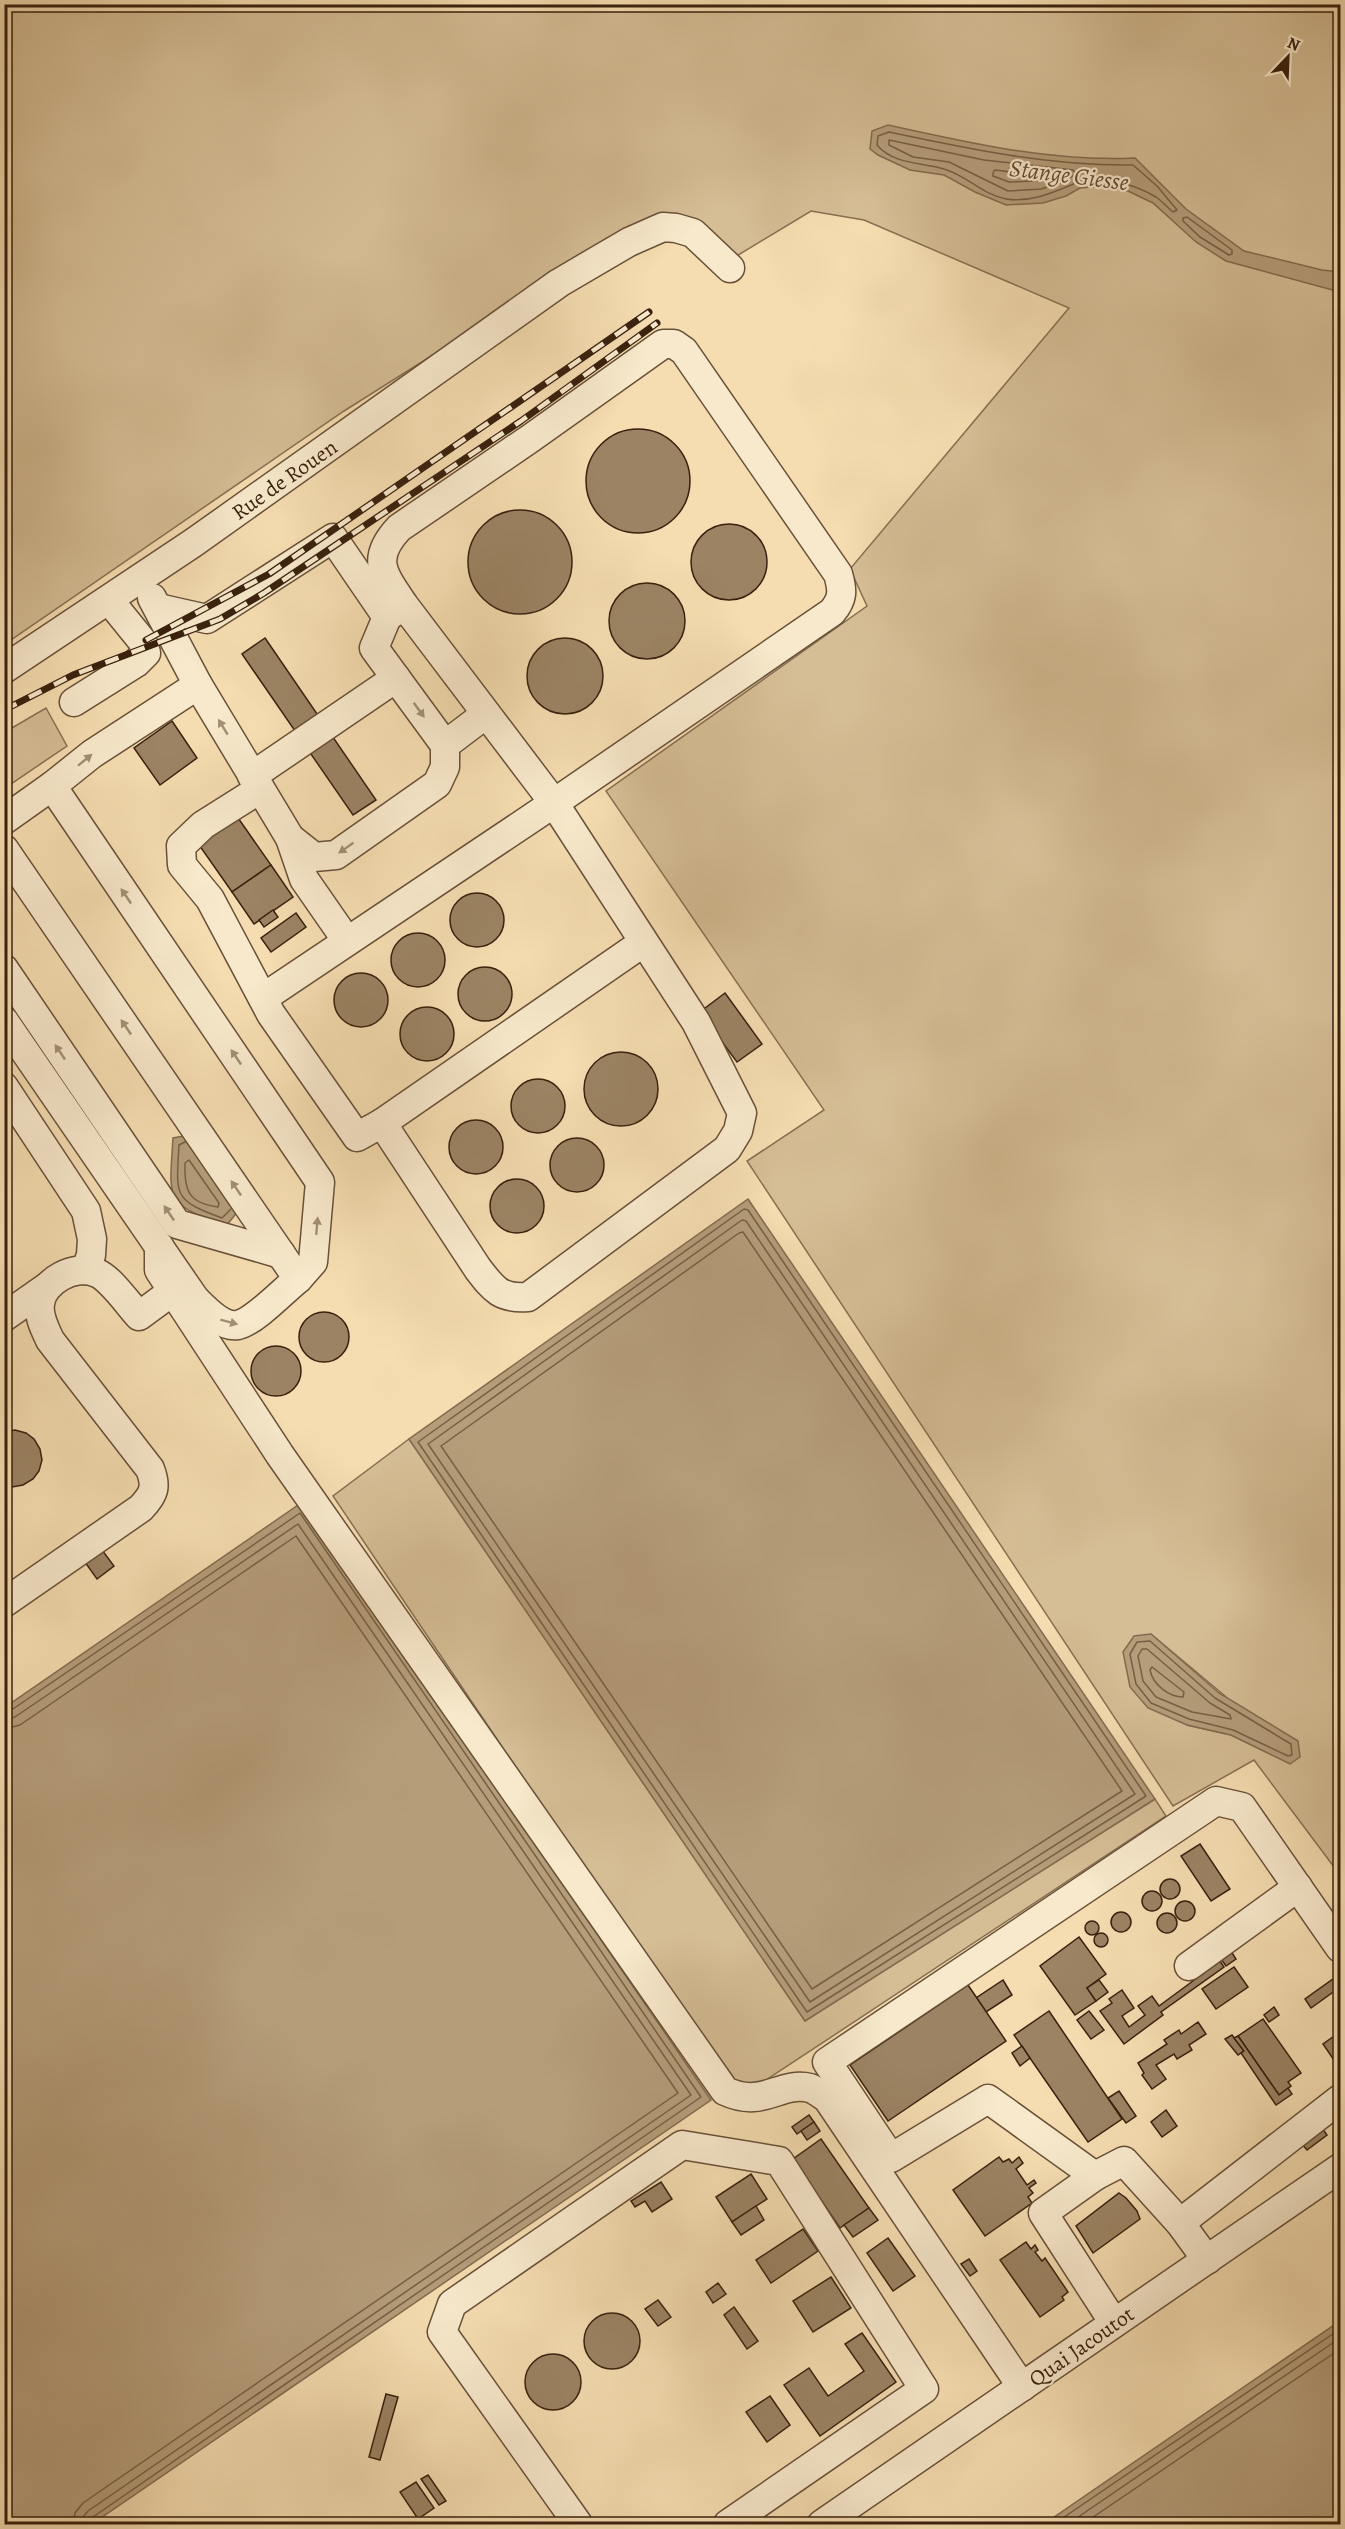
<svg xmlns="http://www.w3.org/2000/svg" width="1345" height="2529" font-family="Alegreya,serif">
  <rect width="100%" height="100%" fill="#f5ddb1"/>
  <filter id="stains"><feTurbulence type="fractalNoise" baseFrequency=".00333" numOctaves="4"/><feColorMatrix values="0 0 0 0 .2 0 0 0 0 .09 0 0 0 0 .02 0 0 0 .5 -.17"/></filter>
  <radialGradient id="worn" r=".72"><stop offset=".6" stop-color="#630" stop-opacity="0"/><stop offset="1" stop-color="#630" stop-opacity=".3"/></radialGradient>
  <g fill="#d5bd95" stroke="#876f52" stroke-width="1.5" fill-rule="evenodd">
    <path d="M4 5H1340V1875L1254 1760 1173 1806 747 1161 824 1110 606 791 867 606 850 569 1069 308 864 220 811 211 730 260 687 221 536 290 344 411 5 644ZM1151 1634 1225 1696 1260 1749 1231 1735 1187 1725Z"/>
    <path d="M46 708 67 746 5 788V732Z"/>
    <path d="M409 1439 805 2021 1155 1799 1166 1816 754 2088 727 2080 333 1496Z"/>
  </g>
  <g fill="#b59d7a" stroke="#836b4f" stroke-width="1.5">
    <path d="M888 125C969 143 1052 162 1135 158L1186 209 1244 251 1322 270 1340 272V292L1226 261 1196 242 1153 203 1128 191 1101 186 1080 188 1066 196 1043 203 1006 205 975 192 944 175 910 170 878 155 870 149 872 131Z"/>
    <path d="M189 1135 239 1210 226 1226C164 1203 169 1201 173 1138Z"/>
    <path d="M748 1199 1155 1799 805 2021 409 1439Z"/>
    <path d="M301 1503 711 2100 92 2524H5L4 1708Z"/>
    <path d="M1151 1634 1219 1693 1298 1741 1300 1757 1290 1764 1231 1735 1187 1725 1148 1708 1130 1687 1123 1652 1134 1636Z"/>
    <path d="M1340 2321V2524H1044Z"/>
  </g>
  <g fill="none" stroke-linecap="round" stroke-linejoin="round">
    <g stroke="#775f44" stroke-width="1.5">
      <path d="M889 132C969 149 1050 166 1133 165L1157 186 1177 210 1173 212C1167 207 1162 201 1156 197 1136 185 1099 173 1076 183 1054 192 1031 203 1006 199 983 195 966 175 944 169 922 162 894 165 877 145L878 136Z"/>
      <path d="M889 140 984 160 1073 170 1076 174 1060 183 1041 189 1008 191 949 162 913 157 889 145Z"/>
      <path d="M995 170 1035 175 1038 179 1035 181 1009 182 993 176V173Z"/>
      <path d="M1187 217 1232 250V254L1229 255 1200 237 1183 221V218Z"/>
      <path d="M185 1142 179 1145C176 1196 173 1200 222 1218L231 1209"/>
      <path d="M189 1160 219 1203 218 1207C188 1203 184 1190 185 1163Z"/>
      <path d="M744 1209 748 1210 1146 1796 807 2012 418 1442Z"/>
      <path d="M742 1220 746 1221 1135 1794 810 2002 428 1444Z"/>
      <path d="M743 1232 1122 1791 812 1989 441 1446 739 1233Z"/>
      <path d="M1150 1641 1215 1698 1291 1744 1292 1755 1288 1756 1233 1730 1189 1719 1151 1703 1136 1684 1130 1654 1137 1642Z"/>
      <path d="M1142 1649H1147L1210 1703 1230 1715 1231 1719 1192 1712 1156 1697 1143 1681 1138 1656Z"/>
      <path d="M1152 1667 1184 1692 1183 1697C1169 1697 1153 1685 1150 1670Z"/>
      <path d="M4 1712 10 1711 300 1513 701 2097 93 2517 89 2524"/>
      <path d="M4 1720 15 1717 298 1524 691 2095 88 2511 83 2517 82 2524"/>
      <path d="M4 1729 20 1725 296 1536 678 2093 83 2503 75 2513 73 2524"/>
      <path d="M1054 2524 1340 2329"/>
      <path d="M1068 2524 1340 2338"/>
      <path d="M1083 2524 1340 2349"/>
    </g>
  </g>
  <g fill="#9b8363" stroke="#39210e" stroke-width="1.5">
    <circle cx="638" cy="481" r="52"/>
    <circle cx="520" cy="562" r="52"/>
    <circle cx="729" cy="562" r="38"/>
    <circle cx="647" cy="621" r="38"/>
    <path d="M265 638 376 800 353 815 242 654Z"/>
    <circle cx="565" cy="676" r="38"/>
    <path d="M172 721 197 758 160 785 134 748Z"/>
    <path d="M236 815 271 865 232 892 197 842Z"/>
    <path d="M271 865 293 897 254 924 232 892Z"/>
    <circle cx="477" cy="920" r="27"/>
    <path d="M273 910 278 917 264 927 259 920Z"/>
    <path d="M296 913 306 927 271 952 261 938Z"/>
    <circle cx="418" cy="960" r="27"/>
    <circle cx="485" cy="994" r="27"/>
    <circle cx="361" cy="1000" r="27"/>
    <path d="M725 993 762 1044 737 1062 700 1012Z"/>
    <circle cx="427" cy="1034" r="27"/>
    <circle cx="621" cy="1089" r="37"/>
    <circle cx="538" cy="1106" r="27"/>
    <circle cx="476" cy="1147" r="27"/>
    <circle cx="577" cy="1165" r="27"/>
    <circle cx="517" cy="1206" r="27"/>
    <circle cx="324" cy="1337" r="25"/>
    <circle cx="276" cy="1371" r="25"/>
    <path d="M15 1430 26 1433 34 1439 40 1449 42 1460 39 1471 33 1479 23 1485 12 1487 4 1485V1432Z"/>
    <path d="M99 1546 114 1566 97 1579 82 1558Z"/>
    <path d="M1200 1844 1230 1889 1211 1901 1181 1856Z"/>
    <circle cx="1170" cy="1889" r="10"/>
    <circle cx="1152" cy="1901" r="10"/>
    <circle cx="1185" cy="1911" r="10"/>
    <circle cx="1121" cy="1922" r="10"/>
    <circle cx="1167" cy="1923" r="10"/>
    <circle cx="1092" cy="1928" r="7"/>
    <circle cx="1101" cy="1940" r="7"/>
    <path d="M1079 1937 1106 1974 1087 1988 1096 2001 1075 2015 1040 1966Z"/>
    <path d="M1227 1945 1236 1959 1226 1966 1217 1953Z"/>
    <path d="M1220 1961 1224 1967 1161 2012 1163 2015 1124 2044 1100 2011 1112 2003 1109 1999 1122 1990 1134 2008 1122 2016 1129 2027 1145 2015 1138 2006 1152 1996 1159 2006Z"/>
    <path d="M1234 1967 1248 1987 1216 2009 1202 1989Z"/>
    <path d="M1340 1974V1987L1311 2008 1305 1999Z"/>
    <path d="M1003 1980 1012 1995 986 2012 976 1998Z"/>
    <path d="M1099 1980 1108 1992 1096 2001 1087 1988Z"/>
    <path d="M968 1985 1006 2041 888 2121 850 2065Z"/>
    <path d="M1274 2007 1279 2015 1269 2022 1264 2015Z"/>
    <path d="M1049 2011 1122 2119 1088 2142 1014 2035Z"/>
    <path d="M1089 2011 1104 2030 1091 2039 1077 2020Z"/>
    <path d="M1263 2019 1301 2073 1288 2082 1291 2086 1279 2095 1238 2036Z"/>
    <path d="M1198 2022 1206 2034 1189 2045 1192 2050 1177 2059 1174 2054 1156 2065 1166 2079 1152 2089 1142 2075 1144 2073 1138 2063 1167 2044 1164 2040 1179 2030 1181 2034Z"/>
    <path d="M1340 2032V2069L1323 2044Z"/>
    <path d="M1232 2035 1244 2051 1238 2055 1225 2039Z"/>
    <path d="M1238 2036 1279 2095 1288 2088 1292 2094 1276 2105 1241 2053 1244 2051 1234 2038Z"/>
    <path d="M1022 2046 1030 2058 1020 2066 1012 2053Z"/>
    <path d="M1119 2091 1136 2116 1126 2123 1108 2098Z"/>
    <path d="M1166 2110 1177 2126 1162 2137 1151 2122Z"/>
    <path d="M809 2115 814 2122 797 2134 792 2127Z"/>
    <path d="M814 2122 820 2131 807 2140 801 2131Z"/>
    <path d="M1322 2128 1327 2135 1307 2150 1302 2144Z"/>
    <path d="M821 2139 869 2208 840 2228 793 2159Z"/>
    <path d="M999 2157 1003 2162 1009 2159 1012 2163 1019 2157 1023 2163 1016 2169 1027 2185 1034 2180 1036 2183 1029 2188 1033 2193 1028 2197 1032 2203 985 2236 953 2190Z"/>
    <path d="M751 2174 767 2199 732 2222 716 2197Z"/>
    <path d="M661 2182 672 2199 652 2212 645 2201 635 2207 631 2201Z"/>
    <path d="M1119 2193 1126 2198 1137 2211 1140 2219 1093 2253 1076 2226Z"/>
    <path d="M756 2206 764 2220 741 2235 732 2222Z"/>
    <path d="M869 2208 878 2220 853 2237 844 2225Z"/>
    <path d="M803 2229 818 2251 771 2283 756 2260Z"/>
    <path d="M888 2238 915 2276 893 2291 867 2253Z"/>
    <path d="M1026 2242 1031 2249 1035 2245 1038 2250 1035 2252 1042 2261 1045 2258 1068 2292 1062 2297 1064 2300 1040 2317 1000 2260Z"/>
    <path d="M969 2259 977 2271 970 2276 961 2264Z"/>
    <path d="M831 2277 851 2308 813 2332 793 2301Z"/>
    <path d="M718 2283 726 2294 713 2303 706 2292Z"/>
    <path d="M658 2300 671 2317 658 2326 645 2309Z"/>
    <path d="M734 2307 758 2341 747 2349 724 2315Z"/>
    <circle cx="612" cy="2341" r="28"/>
    <path d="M862 2333 896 2382 820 2436 784 2385 809 2368 828 2396 864 2371 845 2344Z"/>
    <circle cx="553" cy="2382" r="28"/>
    <path d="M386 2394 398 2397 380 2460 369 2457Z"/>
    <path d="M770 2396 790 2425 767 2442 746 2412Z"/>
    <path d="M428 2475 446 2501 439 2505 421 2479Z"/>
    <path d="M416 2482 434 2508 418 2519 400 2492Z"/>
  </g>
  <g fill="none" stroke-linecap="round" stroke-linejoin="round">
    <g stroke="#685037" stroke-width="31">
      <g id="minor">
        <path d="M158 608 207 619 333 538 387 617 374 648 445 745V767L437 784 336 855 314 857 290 838 198 685"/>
        <path d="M387 617 404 605C383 574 370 559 399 528L531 438 663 344H674L684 351 838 574C843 591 843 599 832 612L554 803 404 605"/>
        <path d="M4 669 193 543 559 283 629 242 663 227 676 228 693 233 730 268"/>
        <path d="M74 702 136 663 146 653 143 642 109 600"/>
        <path d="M445 745 486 714"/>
        <path d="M252 776 396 678"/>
        <path d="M52 786 320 1182 313 1262 298 1279"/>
        <path d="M260 789 203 825 181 846 182 865 210 899 271 1014 357 1137 382 1123"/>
        <path d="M4 820 52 786 92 754 198 685 152 598"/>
        <path d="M290 838 304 879 347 941"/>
        <path d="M4 849 298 1279C284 1290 255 1321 238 1325 222 1328 205 1309 195 1299L4 1021"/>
        <path d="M4 969 177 1224 281 1254"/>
        <path d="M263 998 554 803 696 1022 742 1113 738 1131 727 1149 528 1297C501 1299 494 1290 478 1269L382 1123 644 942"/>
        <path d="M4 1087 86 1211 92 1239 91 1255 86 1270"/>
        <path d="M159 1246V1270L280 1455 725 2091C764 2109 779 2081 810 2088 816 2090 822 2095 827 2098L1022 2387"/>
        <path d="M4 1317 47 1287"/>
        <path d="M4 1603 141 1508C154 1494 157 1487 150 1469L50 1340C45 1329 38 1316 40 1304 42 1281 76 1263 97 1273 111 1279 128 1304 139 1316L173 1291"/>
        <path d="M1189 1966 1298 1887"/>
        <path d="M1095 2176 1043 2213 1114 2323"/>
        <path d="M1180 2223 1340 2099"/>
        <path d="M1207 2260 1180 2223 1124 2161 1095 2176 988 2099 891 2158 827 2062 1216 1801 1242 1807 1340 1948"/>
        <path d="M578 2524 442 2332 452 2304 682 2145 779 2161 924 2389 728 2524"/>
        <path d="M822 2524 1340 2168"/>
      </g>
    </g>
    <use href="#minor" stroke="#f8e9cc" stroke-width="28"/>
    <g stroke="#39210e" stroke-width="7">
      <g id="rail">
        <path d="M146 640 269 574 649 312"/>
        <path d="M4 710 73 675 220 619 264 593 521 421 657 323"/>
      </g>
    </g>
    <use href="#rail" stroke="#f8e9cc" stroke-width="4.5" stroke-dasharray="14" stroke-linecap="butt"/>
  </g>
  <defs><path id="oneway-solid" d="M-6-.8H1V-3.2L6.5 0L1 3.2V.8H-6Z" transform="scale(1.5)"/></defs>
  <g fill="#a28f76">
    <use href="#oneway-solid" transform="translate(419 710) rotate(54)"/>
    <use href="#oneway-solid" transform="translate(223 727) rotate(-121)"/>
    <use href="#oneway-solid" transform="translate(85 760) rotate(-39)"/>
    <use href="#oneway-solid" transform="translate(346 848) rotate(145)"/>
    <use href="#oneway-solid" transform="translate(126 896) rotate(-124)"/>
    <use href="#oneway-solid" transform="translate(126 1027) rotate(-124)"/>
    <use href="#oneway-solid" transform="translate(60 1052) rotate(-124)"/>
    <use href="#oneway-solid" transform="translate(236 1057) rotate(-124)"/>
    <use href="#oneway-solid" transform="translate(236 1188) rotate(-124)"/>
    <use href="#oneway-solid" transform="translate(169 1213) rotate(-124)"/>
    <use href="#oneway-solid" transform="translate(317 1226) rotate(-85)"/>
    <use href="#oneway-solid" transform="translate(229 1322) rotate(15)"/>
  </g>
  <g text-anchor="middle" stroke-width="4.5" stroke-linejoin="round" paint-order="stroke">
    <g font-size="22" fill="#39210e" stroke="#f8e9cc">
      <text transform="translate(284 479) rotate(-35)" y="8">Rue de Rouen</text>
      <text transform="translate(1081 2346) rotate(-35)" y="8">Quai Jacoutot</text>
    </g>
    <g font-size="24" font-style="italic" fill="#644c34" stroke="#f8e9cc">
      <text transform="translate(1069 175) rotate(7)" y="8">Stange Giesse</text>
    </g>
  </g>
  <rect width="1345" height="2529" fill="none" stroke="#f5ddb1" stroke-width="24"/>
  <rect x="6" y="6" width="1333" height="2517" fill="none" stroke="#39210e" stroke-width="3"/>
  <rect x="12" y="12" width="1321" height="2505" fill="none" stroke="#39210e" stroke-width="1.5"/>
  <g transform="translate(1288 57) rotate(23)" stroke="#f8e9cc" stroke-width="4.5" paint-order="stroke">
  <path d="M0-4.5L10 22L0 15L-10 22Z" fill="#39210e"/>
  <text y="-9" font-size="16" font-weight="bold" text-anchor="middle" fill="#39210e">N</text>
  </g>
  <rect width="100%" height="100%" filter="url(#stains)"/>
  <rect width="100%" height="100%" fill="url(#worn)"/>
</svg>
